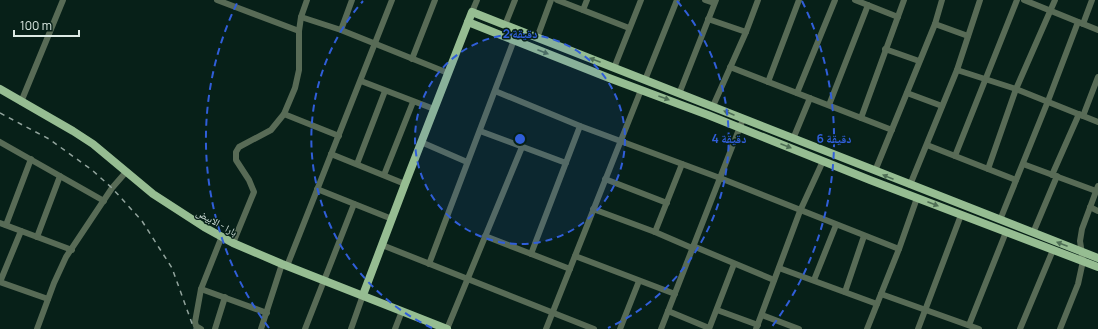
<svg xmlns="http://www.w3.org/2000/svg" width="1098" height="329" font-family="Manrope,'Noto Naskh Arabic',sans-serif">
  <rect width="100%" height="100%" fill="#072018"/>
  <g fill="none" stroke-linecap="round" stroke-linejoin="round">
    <g stroke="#586b56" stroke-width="6">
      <path d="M217 0 299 31"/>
      <path d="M557 0 629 28"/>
      <path d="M705 0 714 3"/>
      <path d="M855 0 898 17"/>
      <path d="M1024 0 1098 30"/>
      <path d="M583 10 587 0"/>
      <path d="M472 12 477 0"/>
      <path d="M301 17 341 30 448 73"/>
      <path d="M708 19 746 32"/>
      <path d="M935 24 968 36"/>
      <path d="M1083 24 1092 0"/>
      <path d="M505 25 515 0"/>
      <path d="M341 30 352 0"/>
      <path d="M537 38 551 0"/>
      <path d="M885 49 919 61"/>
      <path d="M412 59 435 0"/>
      <path d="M730 67 892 130"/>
      <path d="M614 68 641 0"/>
      <path d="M957 70 1016 89 1098 122"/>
      <path d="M645 80 677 0"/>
      <path d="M361 81 434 109"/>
      <path d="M768 82 799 0"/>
      <path d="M495 91 580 126 720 178 899 249"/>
      <path d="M797 93 835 0"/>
      <path d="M907 93 942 106"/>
      <path d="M679 94 716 0"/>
      <path d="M21 102 63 0"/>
      <path d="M829 105 868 5"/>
      <path d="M713 106 746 32 758 0"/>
      <path d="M284 114 339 136"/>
      <path d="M1083 116 1098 77"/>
      <path d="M861 118 904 0"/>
      <path d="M480 131 566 163"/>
      <path d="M793 139 810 98"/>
      <path d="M0 142 104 201"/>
      <path d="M421 142 467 162"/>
      <path d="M927 145 1016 180"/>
      <path d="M331 154 405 184"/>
      <path d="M955 156 1017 0"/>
      <path d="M357 164 385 91"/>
      <path d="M1023 164 1096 191"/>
      <path d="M988 169 1016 89 1055 0"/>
      <path d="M875 171 935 24 942 0"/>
      <path d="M384 175 413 102"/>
      <path d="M1052 175 1079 114"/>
      <path d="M605 179 667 203"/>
      <path d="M910 185 957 70 980 0"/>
      <path d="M317 189 392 219"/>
      <path d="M1090 207 1098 211"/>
      <path d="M593 209 655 232 692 248"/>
      <path d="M1000 220 1048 101 1078 22"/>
      <path d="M0 223 72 250"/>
      <path d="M6 225 31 159"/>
      <path d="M655 232 682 164"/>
      <path d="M1033 233 1057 176"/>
      <path d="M485 236 570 269"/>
      <path d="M37 237 60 176"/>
      <path d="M233 243 254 192 249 180 236 160V152L239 147 271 130 284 114 295 88 299 70V31L301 17 307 0"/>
      <path d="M382 245 594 329"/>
      <path d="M693 246 774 280"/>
      <path d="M531 254 580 126"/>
      <path d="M575 256 675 294"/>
      <path d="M429 264 514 40"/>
      <path d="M287 266 392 0"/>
      <path d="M779 268 877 304"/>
      <path d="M814 280 836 225"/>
      <path d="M0 282 21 231"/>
      <path d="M0 282 48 299"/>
      <path d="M201 289 267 313"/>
      <path d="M845 292 864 236"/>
      <path d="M881 294 979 329"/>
      <path d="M717 310 758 325"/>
      <path d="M668 311 709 328"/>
      <path d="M762 315 799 329"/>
      <path d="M969 325 1006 232"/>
      <path d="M37 329 54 283 66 257 112 188 126 172"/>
      <path d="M201 329 196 326 195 322 201 289 222 236"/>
      <path d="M215 329 225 297"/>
      <path d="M261 329 282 264"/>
      <path d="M305 329 354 204"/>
      <path d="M351 329 363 295"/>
      <path d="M395 329 402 311"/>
      <path d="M447 329 522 147"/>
      <path d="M546 329 641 90"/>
      <path d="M620 329 639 281"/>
      <path d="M661 329 743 119"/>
      <path d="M709 329 734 264"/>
      <path d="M756 329 800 211 823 161"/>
      <path d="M867 329 899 249 917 198"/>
      <path d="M918 329 961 215"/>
      <path d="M1020 329 1053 250"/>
      <path d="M1060 329 1078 284 1083 261 1080 241 1082 229 1098 186"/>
    </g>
    <g stroke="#96bd92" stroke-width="8">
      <path d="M468 22 609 78 708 115 870 180 1098 267"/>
      <path d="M0 89 73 131 93 144 153 194 204 227 233 243 282 264 447 329"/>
      <path d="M363 295 405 184 472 12 1098 258"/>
    </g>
    <path stroke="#92a49d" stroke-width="1.5" stroke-dasharray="5 5" stroke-linecap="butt" d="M0 113 49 139 92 170 112 188 142 221 172 268 194 329"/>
  </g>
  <defs><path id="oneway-solid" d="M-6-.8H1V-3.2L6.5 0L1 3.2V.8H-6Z"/></defs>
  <g fill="#4e6e55">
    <use href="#oneway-solid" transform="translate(543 52) rotate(21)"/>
    <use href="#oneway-solid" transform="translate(595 60) rotate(-159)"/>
    <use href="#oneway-solid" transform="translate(664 98) rotate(20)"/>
    <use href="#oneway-solid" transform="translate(729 113) rotate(-157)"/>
    <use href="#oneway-solid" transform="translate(786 146) rotate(21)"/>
    <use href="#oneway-solid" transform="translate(888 177) rotate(-158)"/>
    <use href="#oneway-solid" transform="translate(933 204) rotate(21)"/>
    <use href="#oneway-solid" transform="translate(1062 244) rotate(-159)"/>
  </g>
  <circle cx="520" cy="139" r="105" fill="#305ed9" fill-opacity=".12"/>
  <g fill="none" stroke="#305ed9" stroke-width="2" stroke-dasharray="7 5">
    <circle cx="520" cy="139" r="105"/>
    <path d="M432 328A209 209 0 0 1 363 1M677 1A209 209 0 0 1 608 328"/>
    <path d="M269 328A314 314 0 0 1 238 1M802 1A314 314 0 0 1 771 328"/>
  </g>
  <g text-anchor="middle" stroke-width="3" stroke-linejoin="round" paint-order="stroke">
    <g font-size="10" fill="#dceae4" stroke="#072018">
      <text transform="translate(217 222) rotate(29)" y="4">بارا - الابيض</text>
    </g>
  </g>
  <circle cx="520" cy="139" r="6" fill="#305ed9" stroke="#072018" stroke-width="2"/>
  <g font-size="12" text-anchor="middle" font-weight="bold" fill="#305ed9" stroke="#072018" stroke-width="3" stroke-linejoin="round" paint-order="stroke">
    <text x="520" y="38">2 دقيقة</text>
    <text x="729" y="143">4 دقيقة</text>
    <text x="834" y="143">6 دقيقة</text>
  </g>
  <path d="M14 30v6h65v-6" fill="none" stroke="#dceae4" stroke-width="2"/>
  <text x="20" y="30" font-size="12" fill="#dceae4" stroke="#072018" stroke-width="3" paint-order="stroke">100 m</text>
</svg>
